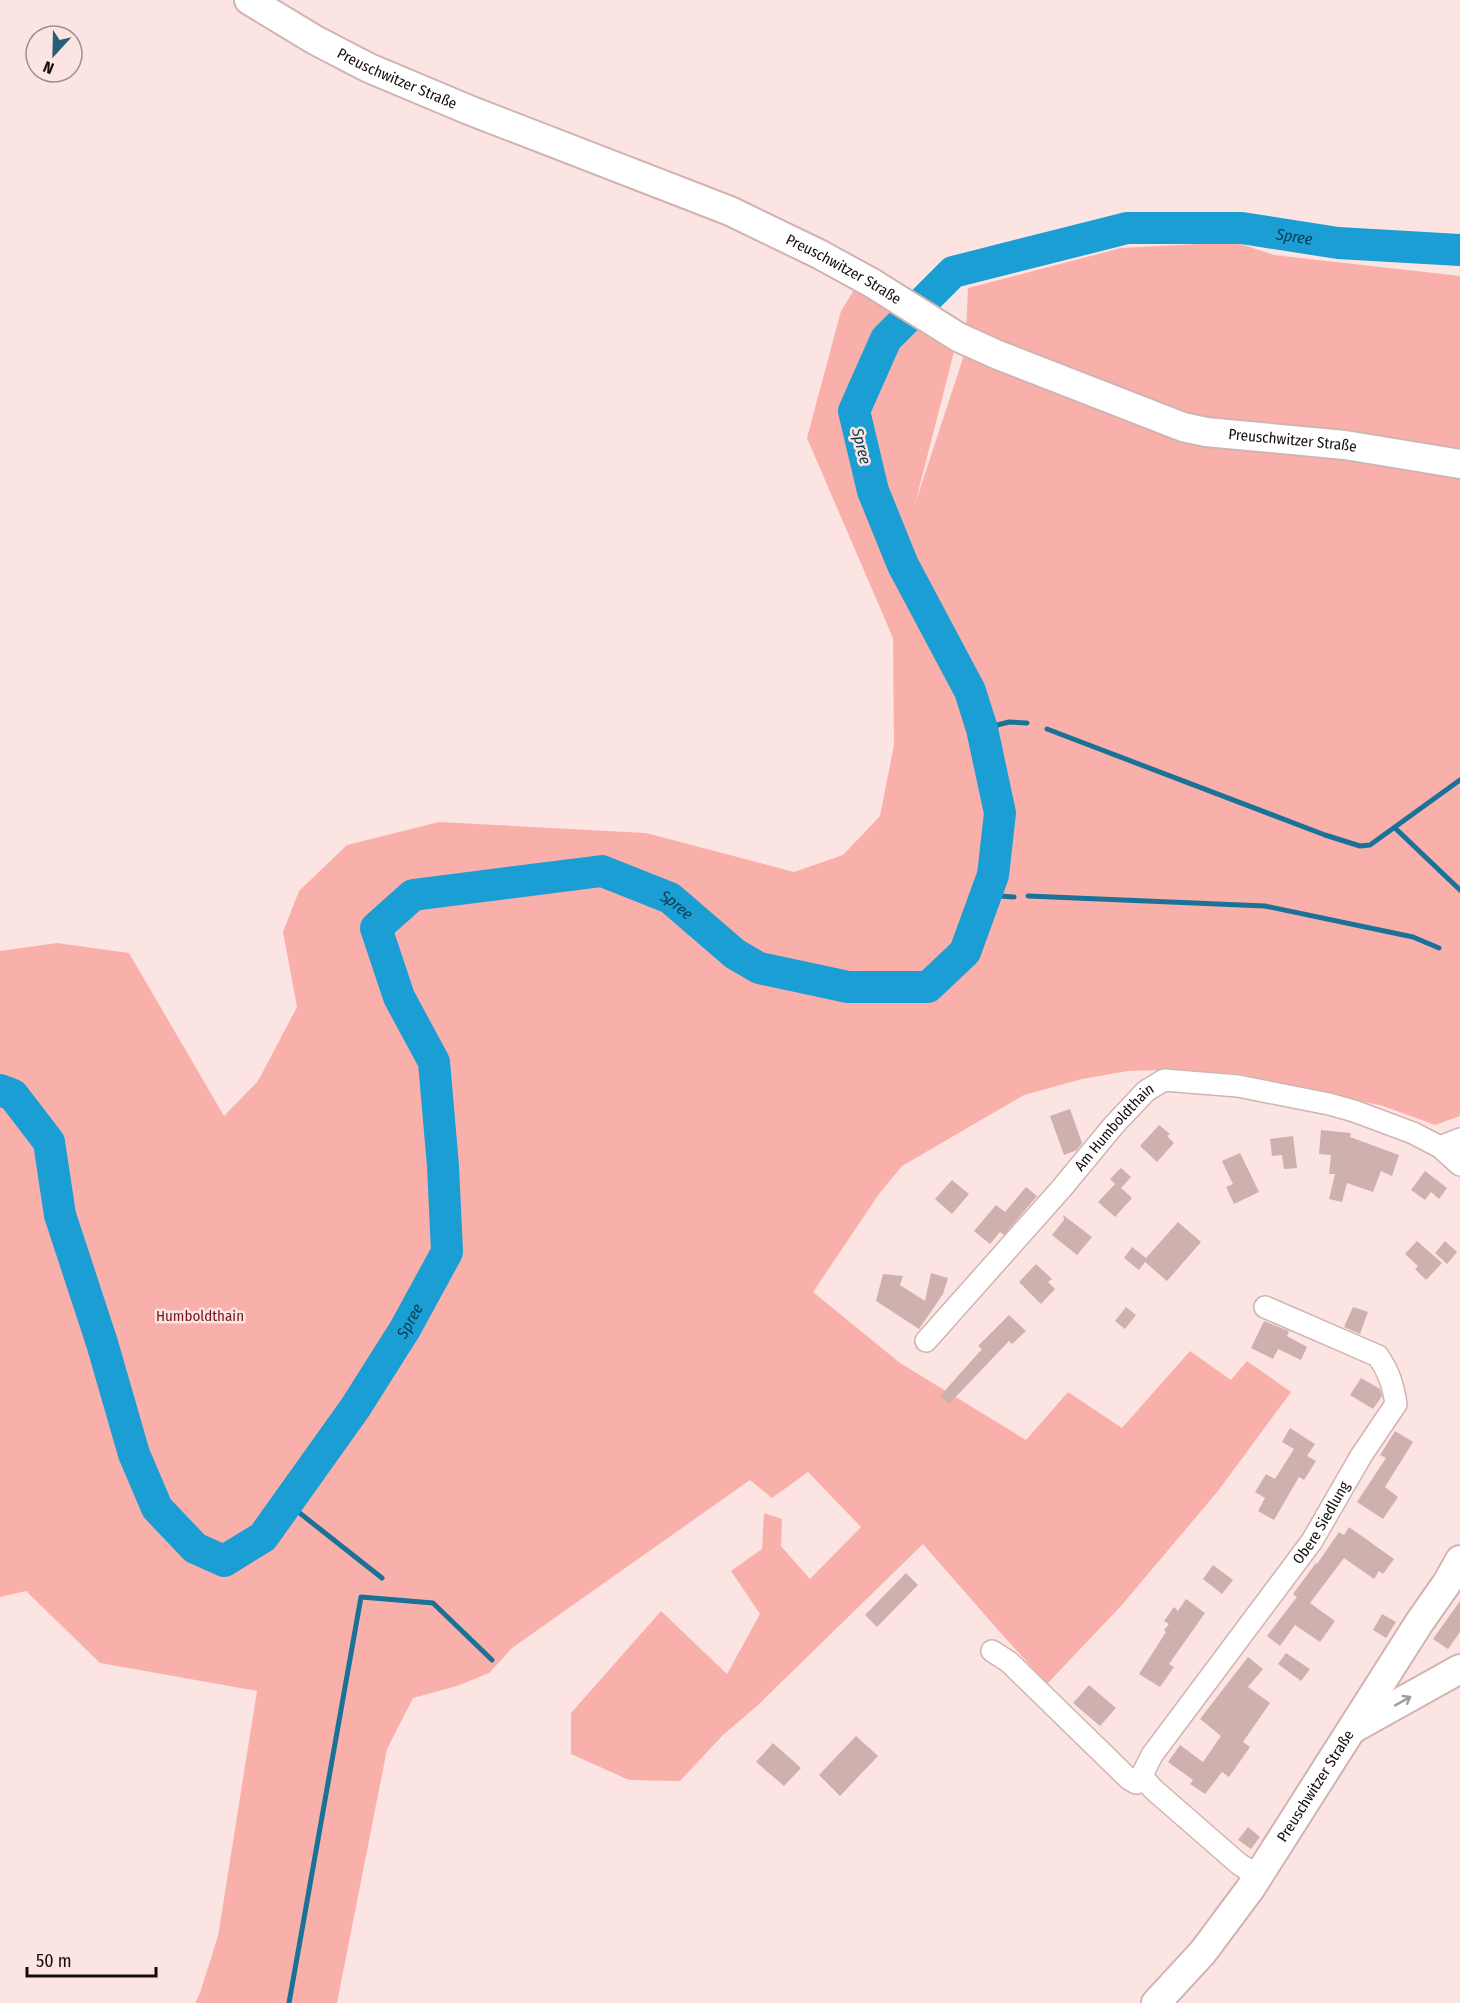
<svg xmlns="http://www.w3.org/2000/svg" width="1460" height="2003" font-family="'Fira Sans Condensed',sans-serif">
  <rect width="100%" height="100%" fill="#fce4e2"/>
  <path fill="#fab0aa" d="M1235 242 1274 255 1460 276V1116L1435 1125 1383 1106 1240 1074 1162 1070 1128 1071 1082 1079 1024 1095 902 1166 879 1194 813 1292 900 1363 1026 1440 1068 1392 1122 1428 1190 1351 1231 1380 1247 1361 1291 1392 1218 1491 1121 1606 1047 1684 998 1630 923 1544 758 1705 723 1735 680 1781 629 1780 571 1754V1713L661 1611 727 1674 760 1614 731 1571 762 1549 764 1513 782 1519 781 1546 810 1579 861 1527 808 1472 772 1498 750 1480 512 1648 489 1673 457 1686 413 1698 387 1749 337 2003H195L200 1993 218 1936 257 1691 100 1663 26 1591 0 1597V951L57 943 129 953 224 1116 258 1081 297 1007 283 932 299 891 347 845 439 822 646 833 794 872 843 855 880 816 894 745 893 638 807 438 841 311 854 290 954 352 915 504 965 352 968 288 1121 248Z"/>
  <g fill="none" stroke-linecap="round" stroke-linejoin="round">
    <g stroke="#1a7298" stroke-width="5">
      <path d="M982 729 1009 722 1027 723"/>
      <path d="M1047 729 1325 835 1360 846 1370 845 1460 780"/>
      <path d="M1395 828 1460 890"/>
      <path d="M986 895 1014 897"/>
      <path d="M1028 896 1265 906 1413 937 1439 948"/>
      <path d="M287 1503 382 1578"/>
      <path d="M289 2003 361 1597 433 1603 492 1660"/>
    </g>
    <path stroke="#1b9ed4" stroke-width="32" id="s1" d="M0 1090 13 1095 49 1142 60 1215 102 1343 134 1454 157 1508 195 1548 224 1561 263 1537 355 1408 405 1329 447 1252 443 1166 434 1062 399 997 376 928 413 895 602 871 670 898 735 954 759 968 848 987H928L965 952 993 875 1000 813 982 729 970 691 903 565 873 491 854 411 886 339 953 272 1127 228H1242L1338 243 1460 250"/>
  </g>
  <g fill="#ceb1ae">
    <path d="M1070 1109 1082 1143 1077 1150 1064 1155 1050 1116Z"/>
    <path d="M1159 1125 1170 1134 1167 1136 1174 1143 1157 1162 1140 1146Z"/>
    <path d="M1321 1130 1351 1133 1350 1137 1399 1155 1392 1176 1381 1171 1373 1192 1347 1183 1342 1202 1329 1199 1335 1174H1329L1331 1155 1319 1154Z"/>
    <path d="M1293 1136 1297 1168 1284 1169 1282 1155 1272 1156 1270 1139Z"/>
    <path d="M1240 1153 1259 1192 1234 1204 1226 1187 1233 1184 1222 1161Z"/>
    <path d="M1121 1168 1131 1177 1121 1188 1132 1198 1115 1217 1098 1202 1115 1184 1110 1179Z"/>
    <path d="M1425 1171 1447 1188 1439 1199 1431 1192 1425 1200 1411 1190Z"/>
    <path d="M952 1180 969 1194 952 1214 935 1199Z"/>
    <path d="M1026 1187 1037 1196 1004 1235 1000 1232 990 1244 974 1231 996 1205 1005 1212Z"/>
    <path d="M1063 1215 1092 1237 1077 1255 1052 1235 1064 1220Z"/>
    <path d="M1178 1222 1201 1242 1167 1281 1145 1262 1139 1270 1124 1258 1132 1247 1146 1258Z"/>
    <path d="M1417 1241 1442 1263 1426 1280 1415 1269 1418 1266 1405 1254Z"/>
    <path d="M1445 1241 1457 1252 1447 1264 1435 1253Z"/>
    <path d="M1036 1264 1052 1279 1048 1282 1055 1289 1041 1304 1019 1282Z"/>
    <path d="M931 1273 948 1278 943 1294 919 1329 876 1301 883 1274 903 1276 900 1285 925 1301Z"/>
    <path d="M1126 1307 1136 1315 1125 1329 1115 1321Z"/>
    <path d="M1353 1307 1368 1312 1360 1334 1344 1327Z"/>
    <path d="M1009 1315 1026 1331 1012 1344 1009 1341 949 1404 940 1396 982 1349 978 1346Z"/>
    <path d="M1264 1321 1289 1331 1287 1336 1307 1347 1301 1360 1278 1349 1273 1359 1251 1348Z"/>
    <path d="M1361 1378 1380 1389 1382 1396 1373 1409 1350 1395Z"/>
    <path d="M1290 1428 1315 1444 1307 1456 1316 1461 1304 1480 1299 1477 1274 1520 1258 1511 1265 1498 1255 1492 1266 1474 1275 1479 1294 1449 1282 1442Z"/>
    <path d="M1395 1431 1413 1442 1385 1487 1398 1497 1383 1519 1357 1502 1386 1458 1380 1455Z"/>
    <path d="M1349 1527 1394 1559 1383 1574 1379 1571 1374 1579 1344 1558 1310 1603 1335 1621 1320 1642 1295 1625 1280 1646 1267 1636 1297 1597 1293 1594 1316 1563 1317 1564 1339 1532 1344 1535Z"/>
    <path d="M1213 1565 1233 1580 1222 1594 1203 1579Z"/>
    <path d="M906 1573 918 1585 877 1627 865 1615Z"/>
    <path d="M1186 1599 1205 1613 1169 1664 1174 1667 1160 1687 1139 1674 1166 1632 1164 1630 1169 1624 1164 1621 1174 1607 1178 1611Z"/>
    <path d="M1460 1601V1632L1448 1649 1433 1639Z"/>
    <path d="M1382 1614 1396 1622 1386 1638 1373 1630Z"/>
    <path d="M1286 1653 1310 1669 1301 1681 1278 1664Z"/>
    <path d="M1248 1657 1263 1669 1248 1687 1270 1703 1243 1742 1250 1747 1229 1777 1222 1772 1205 1794 1190 1784 1193 1780 1168 1762 1180 1745 1203 1762 1221 1736 1200 1719Z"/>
    <path d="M1089 1685 1116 1708 1100 1726 1073 1703Z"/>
    <path d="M856 1736 878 1756 840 1796 819 1775Z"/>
    <path d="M773 1743 801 1768 784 1786 756 1762Z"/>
    <path d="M1248 1827 1260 1837 1251 1849 1238 1840Z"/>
  </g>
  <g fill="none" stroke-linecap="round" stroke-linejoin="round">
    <g stroke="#d1b4b1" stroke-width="24">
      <g id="street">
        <path d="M1440 1147 1460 1139"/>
        <path id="s2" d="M926 1341 1061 1189 1114 1125 1146 1091 1164 1080 1238 1086 1329 1104 1354 1111 1413 1133 1440 1147 1460 1165"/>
        <path d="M992 1651 1009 1662 1129 1779 1136 1783 1145 1780 1153 1789 1239 1864 1258 1876"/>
        <path id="s3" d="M1145 1780 1143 1773 1152 1755 1312 1541 1361 1456 1396 1404C1393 1385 1389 1372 1378 1356L1265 1307"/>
      </g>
    </g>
    <g stroke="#d1b4b1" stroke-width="32">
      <g id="secondary">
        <path id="s4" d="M249 0 315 40 369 68 469 110 730 211 819 254 872 283 958 337 998 355 1183 427 1206 432 1345 445 1460 464"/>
        <path d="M1354 1728 1460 1669"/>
        <path id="s5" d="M1156 2003 1203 1952 1250 1889 1419 1623 1447 1583 1460 1560"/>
      </g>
    </g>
    <use href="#street" stroke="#fff" stroke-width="21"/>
    <use href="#secondary" stroke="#fff" stroke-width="28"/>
  </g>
  <defs><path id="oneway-shaft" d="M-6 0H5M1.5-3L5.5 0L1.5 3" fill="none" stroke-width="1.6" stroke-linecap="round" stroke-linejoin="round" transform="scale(1.5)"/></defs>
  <use stroke="#a29e9d" href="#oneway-shaft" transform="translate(1403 1701) rotate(-29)"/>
  <g text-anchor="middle" stroke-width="5" stroke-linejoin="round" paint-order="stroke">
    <g font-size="15" fill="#160c0b" stroke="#fce4e2">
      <text dy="5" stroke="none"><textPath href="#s4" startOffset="168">Preuschwitzer Straße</textPath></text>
      <text dy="5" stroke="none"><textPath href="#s4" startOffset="654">Preuschwitzer Straße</textPath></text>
      <text dy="5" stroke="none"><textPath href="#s4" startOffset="1140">Preuschwitzer Straße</textPath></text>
      <text dy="5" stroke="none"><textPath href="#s2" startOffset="285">Am Humboldthain</textPath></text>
      <text dy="5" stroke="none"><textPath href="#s3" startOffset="315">Obere Siedlung</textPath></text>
      <text dy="5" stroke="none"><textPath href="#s5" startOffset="270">Preuschwitzer Straße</textPath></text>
    </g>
    <g font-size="15" fill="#75171b" stroke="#fce4e2">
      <text x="200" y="1321">Humboldthain</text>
    </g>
    <g font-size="16" font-style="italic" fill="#083b52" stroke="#fce4e2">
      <text dy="6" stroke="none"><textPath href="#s1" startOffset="3010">Spree</textPath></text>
      <text transform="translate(862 446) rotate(76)" y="6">Spree</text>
      <text dy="6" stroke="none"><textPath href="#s1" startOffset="1588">Spree</textPath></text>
      <text dy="6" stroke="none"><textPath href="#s1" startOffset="850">Spree</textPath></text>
    </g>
  </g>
  <g transform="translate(54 54) rotate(202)"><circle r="28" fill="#fce4e2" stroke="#a08e8c" stroke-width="1.5"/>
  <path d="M0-4.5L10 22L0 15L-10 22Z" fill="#275e78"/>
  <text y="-9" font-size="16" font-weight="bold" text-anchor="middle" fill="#160c0b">N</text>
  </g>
  <path d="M27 1967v9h129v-9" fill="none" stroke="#160c0b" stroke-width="3"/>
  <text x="36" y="1967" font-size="18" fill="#160c0b" stroke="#fce4e2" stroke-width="4.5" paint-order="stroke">50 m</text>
</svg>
